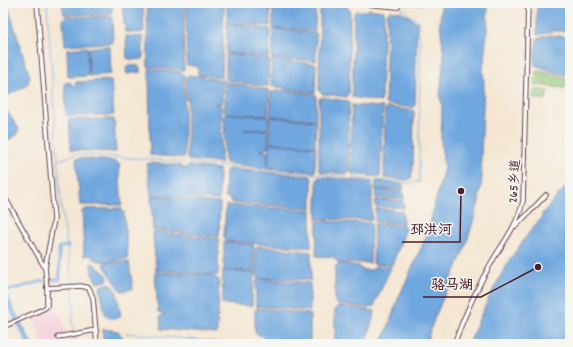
<svg xmlns="http://www.w3.org/2000/svg" width="573" height="347" font-family="Dekko,'LXGW WenKai TC',sans-serif">
  <rect width="100%" height="100%" fill="#f6f6f2"/>
  <filter id="ink" filterUnits="userSpaceOnUse"><feTurbulence type="fractalNoise" baseFrequency=".025" numOctaves="2"/><feDisplacementMap in="SourceGraphic" scale="8" xChannelSelector="R" yChannelSelector="G"/><feConvolveMatrix kernelMatrix="1 2 1 2 8 2 1 2 1" color-interpolation-filters="sRGB"/></filter>
  <filter id="wash" filterUnits="userSpaceOnUse"><feTurbulence type="fractalNoise" baseFrequency=".012" numOctaves="4" result="noise"/><feDisplacementMap in="SourceGraphic" scale="16" xChannelSelector="R" yChannelSelector="G"/><feGaussianBlur stdDeviation="0.9" result="paint"/><feColorMatrix in="noise" values="0 0 0 0 0 0 0 0 0 0 0 0 0 0 0 0 0 1.4 0 .05"/><feComposite in="paint" operator="in"/></filter>
  <g filter="url(#wash)">
    <rect width="100%" height="100%" fill="#f4e6d2"/>
    <path fill="#f5cfd9" d="M55 307 58 315 61 314 67 337 71 336 72 344H43L34 323 36 322 33 317Z"/>
    <g fill="#90c476" stroke="#6d7250">
      <path d="M538 71 570 78V89L535 85 536 73Z"/>
      <path d="M534 89 548 91 546 100 533 98Z"/>
    </g>
    <g fill="#6fa7de" stroke="#5c6384">
      <path d="M3 3H7L30 77 27 85 7 96 3 92Z"/>
      <path d="M62 3H112V13L110 15 64 14Z"/>
      <path d="M122 3H143L144 31 140 33 125 32Z"/>
      <path d="M147 3H184V70L148 67Z"/>
      <path d="M186 3H224L222 77 198 75V67L187 65Z"/>
      <path d="M227 3 270 4V26L227 24Z"/>
      <path d="M284 3 316 4 315 31 273 28V4L282 5Z"/>
      <path d="M441 3H488L487 32 483 70 484 83 481 158 482 177 479 202 465 248 434 319 426 344H382L398 299 427 235 444 168 441 141 442 106 440 96 444 56 440 24Z"/>
      <path d="M537 3H570V32L555 31 537 35Z"/>
      <path d="M323 4 346 6 350 10 349 93 346 97 323 94 319 91 320 9Z"/>
      <path d="M369 9 384 11 381 102 352 97 354 13 356 11H367Z"/>
      <path d="M390 10 402 12 417 22 415 106 413 108 385 104 387 13Z"/>
      <path d="M65 16 112 17 113 43 65 45 63 21Z"/>
      <path d="M227 25 270 29 269 57 226 53Z"/>
      <path d="M273 29 316 33V61L272 58Z"/>
      <path d="M549 35 570 37V75L556 73 535 65 534 62 537 39Z"/>
      <path d="M126 36 143 37V59L132 60 127 58Z"/>
      <path d="M108 46 110 47 111 74 89 76 88 48Z"/>
      <path d="M87 47 88 76 68 77 67 49Z"/>
      <path d="M226 54 269 59 268 86H260L226 80Z"/>
      <path d="M272 59 316 64 315 93 271 86Z"/>
      <path d="M129 65 139 66 141 72 127 74 126 68Z"/>
      <path d="M149 69 181 72 184 75V158L150 155Z"/>
      <path d="M189 75 223 80 222 104H215L222 107 221 163 188 160 187 158V103L189 101 186 100V77Z"/>
      <path d="M111 80 114 115 69 116 66 115 65 83 70 82 75 87 76 82H79Z"/>
      <path d="M225 82 269 90 268 116 225 113Z"/>
      <path d="M286 90 316 95V120L270 116 271 92Z"/>
      <path d="M322 97 347 101 349 103 348 174 321 172 319 170V99Z"/>
      <path d="M3 105 19 129 17 135 3 143Z"/>
      <path d="M352 105 383 107 380 177 352 174 350 171Z"/>
      <path d="M387 107 414 111 413 168 411 178 407 180 384 178 385 110Z"/>
      <path d="M225 113 269 117 268 129 244 130H269L268 147 265 150H259L268 152V165L266 168 225 163 224 131 227 130 224 129Z"/>
      <path d="M270 117 316 121 315 146 270 143Z"/>
      <path d="M69 119H114L116 152 71 150Z"/>
      <path d="M269 143 316 147 315 172 268 168Z"/>
      <path d="M80 158 114 161 119 164 122 205H80L76 159Z"/>
      <path d="M149 163 180 165V167L186 168 188 166 219 169V200L151 195 147 164Z"/>
      <path d="M229 169 310 176 312 179V208L232 203 231 199 225 197 226 171Z"/>
      <path d="M319 177 372 182V220L317 219V179Z"/>
      <path d="M376 181 403 184V190L375 189Z"/>
      <path d="M570 182V344H469C487 297 509 255 542 217V214Z"/>
      <path d="M376 190 402 192 404 194V199L375 197Z"/>
      <path d="M151 196 220 203 219 237 153 230Z"/>
      <path d="M376 199 403 201 404 208 375 206Z"/>
      <path d="M226 205 311 210V248L226 241 224 237Z"/>
      <path d="M121 208 124 213 128 259C116 260 98 266 91 255L84 256 82 211 85 209Z"/>
      <path d="M376 208 402 211 403 224 375 222Z"/>
      <path d="M317 221 371 223 370 263H338L334 257 316 256Z"/>
      <path d="M374 224 404 226 406 229 392 265 373 264Z"/>
      <path d="M154 232 219 239 218 275 156 270 153 233Z"/>
      <path d="M224 242 254 245V272L224 270Z"/>
      <path d="M258 246 311 252V280L258 278 256 274V249Z"/>
      <path d="M109 262H129L133 289 121 291 105 267V263Z"/>
      <path d="M93 263 108 276 107 281 97 283 92 274 91 264Z"/>
      <path d="M338 264 359 266 362 270H371L375 266 391 267 374 306 368 308 337 304 335 302V267Z"/>
      <path d="M223 270 254 273 253 291H250L252 293V306L222 304 223 291 224 289H222Z"/>
      <path d="M155 272 214 276 219 280 218 317 216 319 218 321 217 334 161 329 160 316 166 315 158 312Z"/>
      <path d="M257 279 310 283V311L256 306V282Z"/>
      <path d="M110 283 117 293 121 316 119 318H109L105 314 100 287Z"/>
      <path d="M338 306 375 311 366 344H335V309Z"/>
      <path d="M257 308 310 314V343L301 344 266 341 262 336 255 333V311Z"/>
      <path d="M103 329 118 331 124 339V344H103Z"/>
    </g>
    <g fill="none" stroke-linecap="round" stroke-linejoin="round">
      <g stroke="#6fa7de" stroke-width="1">
        <path d="M47 3 61 206 72 277 74 307 72 323 76 344"/>
        <path d="M385 3 422 5"/>
        <path d="M59 160 76 154 184 162"/>
        <path d="M188 163 347 177"/>
        <path d="M353 178 411 183 419 182 420 39 418 35V20L407 14 406 10 401 9 400 4"/>
        <path d="M126 333 218 342"/>
        <path d="M222 342 241 344"/>
      </g>
      <g stroke="#6fa7de" stroke-width="3">
        <path d="M49 280 60 279 59 250 60 247 68 246"/>
        <path d="M3 292 43 281"/>
        <path d="M22 344 29 343"/>
      </g>
      <path stroke="#6fa7de" stroke-width="5" d="M3 292 30 344"/>
    </g>
  </g>
  <g filter="url(#ink)">
    <g fill="none" stroke-linecap="round" stroke-linejoin="round">
      <g stroke="#643d44" stroke-width="5.5">
        <g id="minor">
          <path d="M37 3 54 219 45 268 47 288 81 286 89 288 93 298 97 344"/>
          <path d="M353 3 398 7"/>
          <path d="M3 194 45 268"/>
          <path d="M516 226 546 195"/>
          <path d="M3 327 45 308 47 306V288"/>
          <path d="M58 337 96 330"/>
          <path d="M454 344C465 314 478 285 494 258 506 239 518 223 523 201L528 3"/>
        </g>
      </g>
      <use href="#minor" stroke="#fff" stroke-width="3.5"/>
    </g>
  </g>
  <g text-anchor="middle" stroke-width="3" stroke-linejoin="round" paint-order="stroke">
    <g font-size="13" fill="#4a1f2b" stroke="#f6f6f2">
      <text transform="translate(513 181) rotate(-86)" y="5">265乡道</text>
    </g>
  </g>
  <path fill="none" stroke="#4a1f2b" stroke-width="1.5" d="M461 191L460 242H402M538 267L481 297H423"/>
  <g fill="#4a1f2b" stroke="#f6f6f2" stroke-width="1.5">
    <circle cx="461" cy="191" r="4"/>
    <circle cx="538" cy="267" r="4"/>
  </g>
  <g font-size="14" text-anchor="middle" font-weight="bold" fill="#4a1f2b" stroke="#f6f6f2" stroke-width="3" stroke-linejoin="round" paint-order="stroke">
    <text x="431" y="234">邳洪河</text>
    <text x="452" y="289">骆马湖</text>
  </g>
  <rect width="573" height="347" fill="none" stroke="#f6f6f2" stroke-width="16"/>
</svg>
